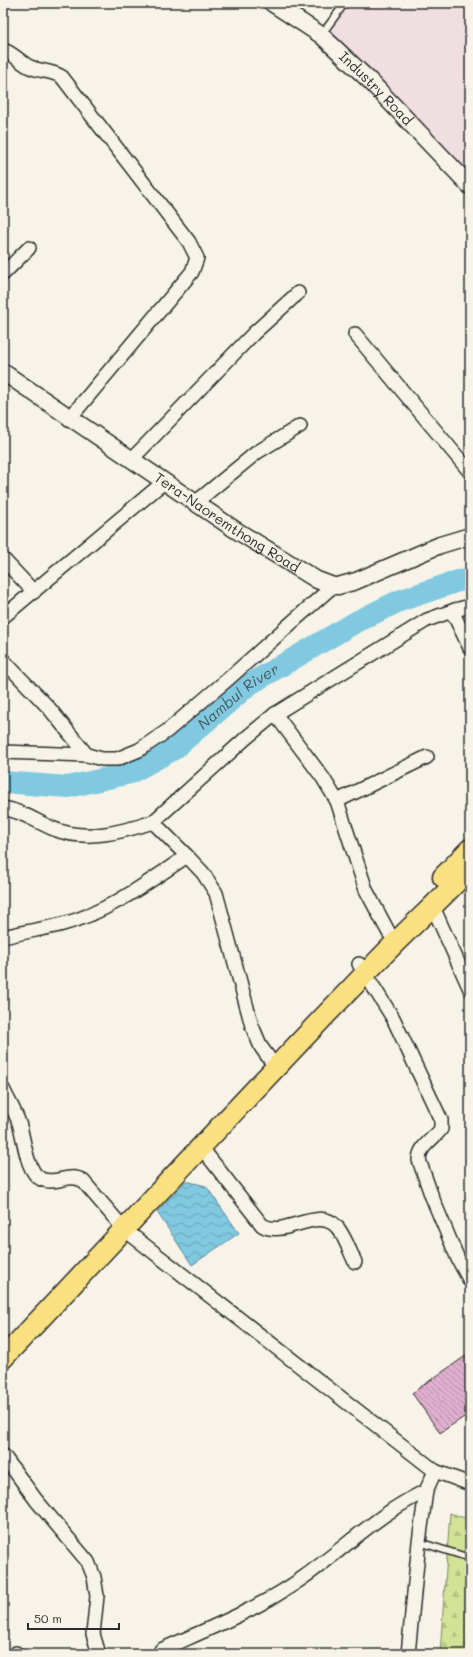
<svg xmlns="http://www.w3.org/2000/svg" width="473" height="1657" font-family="Mali,sans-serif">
  <defs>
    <pattern id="forest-firs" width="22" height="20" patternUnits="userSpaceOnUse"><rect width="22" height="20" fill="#d2e397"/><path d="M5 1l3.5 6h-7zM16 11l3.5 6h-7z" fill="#b4c382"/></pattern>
    <pattern id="water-waves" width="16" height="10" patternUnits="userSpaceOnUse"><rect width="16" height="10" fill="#80c9e0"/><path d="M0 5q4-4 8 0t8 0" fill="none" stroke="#69a3b6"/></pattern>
    <pattern id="building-back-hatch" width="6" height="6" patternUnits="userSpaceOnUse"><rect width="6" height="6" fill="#e0b0cf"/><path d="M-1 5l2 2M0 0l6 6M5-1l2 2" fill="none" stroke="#b68fa8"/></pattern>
  </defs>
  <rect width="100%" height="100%" fill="#f7f3e8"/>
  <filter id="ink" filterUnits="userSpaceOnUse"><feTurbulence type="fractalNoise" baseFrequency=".025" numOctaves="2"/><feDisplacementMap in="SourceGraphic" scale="8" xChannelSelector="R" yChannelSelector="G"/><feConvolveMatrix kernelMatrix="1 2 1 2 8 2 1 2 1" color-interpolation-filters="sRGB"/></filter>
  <g filter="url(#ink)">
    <path fill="#f0dfe0" d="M344 3H470V179L321 35Z"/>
    <path fill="url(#forest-firs)" stroke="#7e8761" d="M450 1513 470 1520V1654H440Z"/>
    <path fill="url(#water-waves)" stroke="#5e8a98" d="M186 1181 206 1186 239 1233 192 1265 157 1212Z"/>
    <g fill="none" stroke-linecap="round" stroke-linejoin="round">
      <path stroke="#80c9e0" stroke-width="22" id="s1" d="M3 782 68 787 130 773 174 749 250 684 356 622 399 601 458 581 470 580"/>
    </g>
    <path fill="url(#building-back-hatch)" stroke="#2b2b2b" d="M470 1353V1413L440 1433 412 1393Z"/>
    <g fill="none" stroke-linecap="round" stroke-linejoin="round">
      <g stroke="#2b2b2b" stroke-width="9">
        <g id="service">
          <path d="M322 34 345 3"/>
          <path d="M419 1542 470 1558"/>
        </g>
      </g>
      <g stroke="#2b2b2b" stroke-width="16">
        <g id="minor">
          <path d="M3 50C13 53 19 61 28 66 39 72 51 70 62 77L189 242 197 258 192 272 69 419"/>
          <path d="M3 274 29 248"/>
          <path d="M355 334 470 472"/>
          <path d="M132 459 254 333 298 293"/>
          <path d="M195 503 256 453 300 426"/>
          <path d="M3 559 34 592"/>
          <path d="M470 606 455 610V617L470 648"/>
          <path d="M3 617 164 482"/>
          <path d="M3 660 49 708 87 755"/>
          <path d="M275 714 323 778 337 801 366 890 389 933"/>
          <path d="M3 752 87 755 102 759H117L139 750 167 731 227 680 333 586"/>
          <path d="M337 801 427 757"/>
          <path d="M3 808C22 811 37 822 54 829 86 842 122 832 153 822L187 856"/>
          <path d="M153 822 246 738 275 714 427 620 455 610"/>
          <path d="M433 907 470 989"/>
          <path d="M3 937C23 932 44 929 63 924 109 912 148 882 187 856L203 873 216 893 252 1026 261 1047 276 1068"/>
          <path d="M359 964 393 1018 441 1120V1129C434 1139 419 1146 419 1160L432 1197 458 1259 470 1281"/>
          <path d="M3 1089C8 1100 15 1111 19 1123 24 1137 26 1172 41 1179 55 1186 70 1172 83 1181L125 1230 435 1471 470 1484"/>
          <path d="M201 1147 262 1225C283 1239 317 1206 336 1226 344 1234 350 1252 355 1262"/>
          <path d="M3 1455 36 1500 88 1562 94 1577 97 1596 93 1634 99 1654"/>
          <path d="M161 1650C210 1628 261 1608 304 1577 345 1548 380 1512 426 1491"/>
          <path d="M15 1654 16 1653"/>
          <path d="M408 1654 419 1542 426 1491 435 1471"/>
        </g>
      </g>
      <g stroke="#2b2b2b" stroke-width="19">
        <g id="tertiary">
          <path id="s2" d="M272 3 321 35 370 81 470 186"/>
          <path id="s3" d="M3 372 234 529 317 580 333 586H338L356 581 440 545 470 536"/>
        </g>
      </g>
      <g stroke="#2b2b2b" stroke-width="23">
        <g id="primary">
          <path d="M443 877 470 849"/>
          <path d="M3 1358C134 1220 262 1079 395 943 420 918 446 894 470 868"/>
        </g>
      </g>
      <use href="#service" stroke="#f7f3e8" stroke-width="6"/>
      <use href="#minor" stroke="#f7f3e8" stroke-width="13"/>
      <use href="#tertiary" stroke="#f7f3e8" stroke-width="16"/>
      <use href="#primary" stroke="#f9e181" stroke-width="20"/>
    </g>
  </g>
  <g text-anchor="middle" stroke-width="4" stroke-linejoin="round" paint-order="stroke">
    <g font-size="14" fill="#2b2b2b" stroke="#f7f3e8">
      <text dy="5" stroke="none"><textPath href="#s2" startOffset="135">Industry Road</textPath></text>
      <text dy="5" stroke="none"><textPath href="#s3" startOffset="270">Tera-Naoremthong Road</textPath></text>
    </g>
    <g font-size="15" font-style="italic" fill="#445a61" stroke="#f7f3e8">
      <text dy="5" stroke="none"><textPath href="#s1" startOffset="262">Nambul River</textPath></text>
    </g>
  </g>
  <rect width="473" height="1657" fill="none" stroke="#f7f3e8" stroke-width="16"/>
  <rect x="8" y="8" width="457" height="1641" fill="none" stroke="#2b2b2b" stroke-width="1.5" filter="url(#ink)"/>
  <path d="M28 1623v6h91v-6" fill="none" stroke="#2b2b2b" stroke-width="2"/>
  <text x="34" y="1623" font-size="12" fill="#2b2b2b" stroke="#f7f3e8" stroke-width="3" paint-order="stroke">50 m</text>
</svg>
